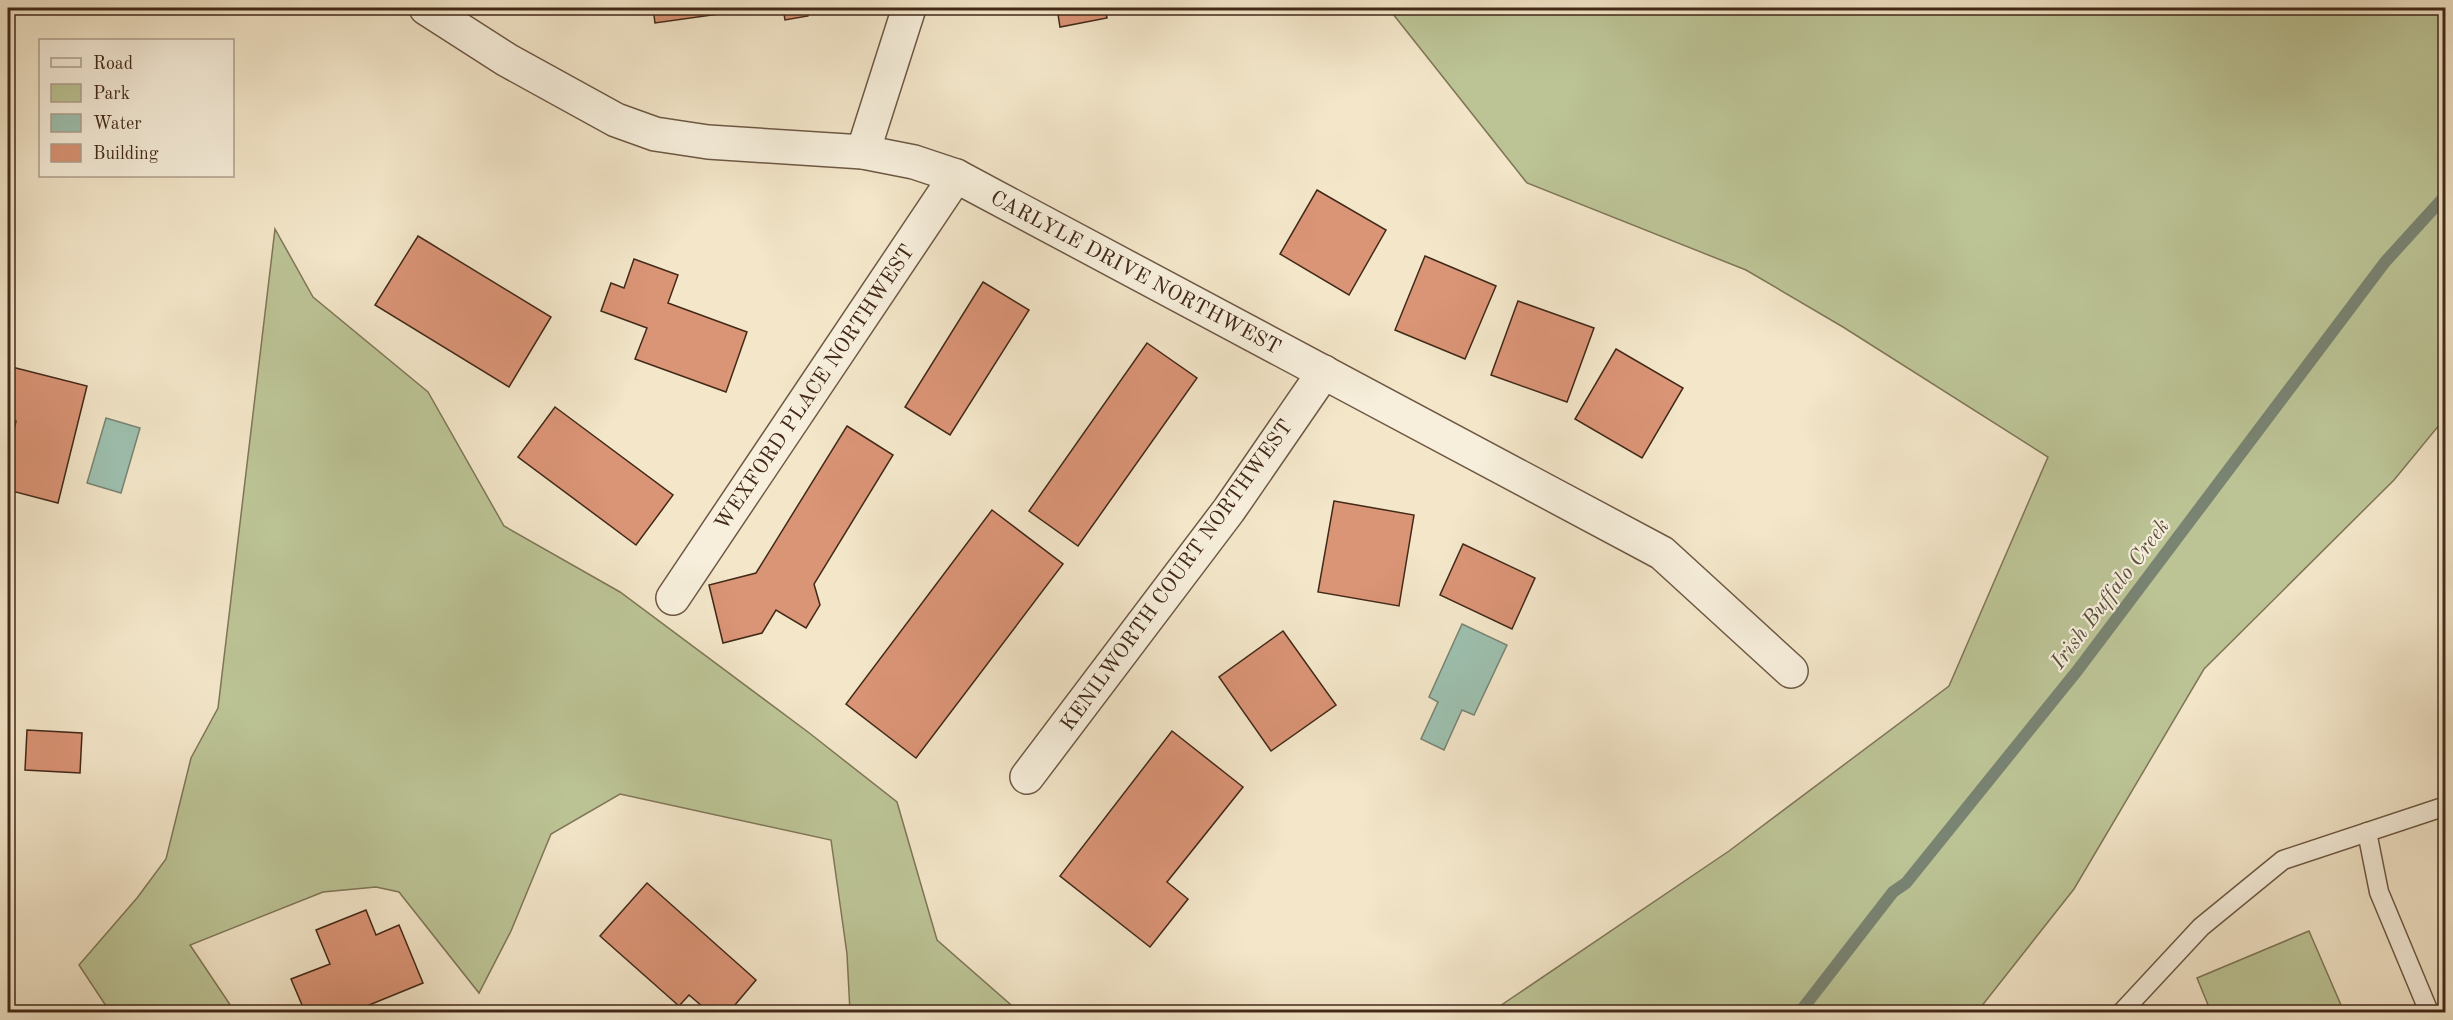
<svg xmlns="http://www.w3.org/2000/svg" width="2453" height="1020" font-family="'Old Standard TT',serif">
  <rect width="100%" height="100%" fill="#f3e6c9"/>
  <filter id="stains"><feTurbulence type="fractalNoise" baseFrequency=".00333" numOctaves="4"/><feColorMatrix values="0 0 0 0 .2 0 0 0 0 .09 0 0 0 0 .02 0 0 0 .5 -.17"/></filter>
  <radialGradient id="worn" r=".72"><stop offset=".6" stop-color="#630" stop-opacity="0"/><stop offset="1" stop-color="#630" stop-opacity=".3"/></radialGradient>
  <g fill="#bcc496" stroke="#7f7657" stroke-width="1.5">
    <path d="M1395 8H2445V418L2394 480 2204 669 2074 889 1977 1012H1495L1497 1008 1729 851 1949 686 2048 457 1843 327 1746 270 1527 183 1393 14Z"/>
    <path d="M275 229 313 297 428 392 504 526 620 592 808 732 897 802 937 940 1019 1012H850L847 954 831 840 620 794 551 834 511 931 479 993 399 892 376 887 323 892 190 945 235 1012H110L79 965 137 898 166 859 191 758 218 708Z"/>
    <path d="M2309 931 2344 1012H2211L2197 978Z"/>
  </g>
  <g fill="#9dc0af" stroke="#798473" stroke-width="1.5">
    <path d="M106 418 140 428 121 493 87 483Z"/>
    <path d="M1462 624 1507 645 1474 715 1462 710 1444 750 1421 739 1438 702 1429 697Z"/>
  </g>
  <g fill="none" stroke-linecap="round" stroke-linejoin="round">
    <path stroke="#798473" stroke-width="12" d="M1800 1012 1893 892 1906 883 2077 671 2385 262 2446 195"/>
  </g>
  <g fill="#da9476" stroke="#422918" stroke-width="1.5">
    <path d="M653 8H762L655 23Z"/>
    <path d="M783 8H807L808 16 785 20Z"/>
    <path d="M1057 8H1138L1106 13 1107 18 1060 27Z"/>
    <path d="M1317 190 1386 230 1349 295 1280 254Z"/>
    <path d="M418 236 551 317 509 387 375 305Z"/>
    <path d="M1425 256 1496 286 1465 359 1395 330Z"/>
    <path d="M634 259 678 275 668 303 747 332 726 392 635 359 647 328 601 311 611 283 624 288Z"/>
    <path d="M983 282 1029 310 950 435 905 407Z"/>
    <path d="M1518 301 1594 328 1567 402 1491 375Z"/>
    <path d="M1147 343 1197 378 1078 546 1029 511Z"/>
    <path d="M1616 349 1683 388 1642 458 1575 419Z"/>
    <path d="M8 366 87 386 58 503 8 490V457L16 421 8 419Z"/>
    <path d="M555 407 673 495 636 545 518 457Z"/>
    <path d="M847 426 893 455 814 584 820 605 806 628 776 610 762 633 723 643 709 585 756 573Z"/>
    <path d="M1334 501 1414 515 1399 606 1318 592Z"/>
    <path d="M992 510 1063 564 916 758 846 704Z"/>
    <path d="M1463 544 1535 578 1512 629 1440 595Z"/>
    <path d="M1283 631 1336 705 1271 751 1219 677Z"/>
    <path d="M27 730 82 733 80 773 25 770Z"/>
    <path d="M1172 731 1243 787 1167 882 1188 899 1150 947 1060 876Z"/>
    <path d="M647 883 756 980 729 1012H709L689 995 679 1006 600 936Z"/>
    <path d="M366 910 376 935 399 925 423 983 352 1012H305L291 979 330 964 316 930Z"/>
  </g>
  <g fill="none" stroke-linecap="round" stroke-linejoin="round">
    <g stroke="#6e5844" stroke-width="21">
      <g id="lane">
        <path d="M2367 832 2379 892 2429 1012"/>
        <path d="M2122 1012 2201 927 2283 860 2446 806"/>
      </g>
    </g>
    <g stroke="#6e5844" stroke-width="36">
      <g id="street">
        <path d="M426 8 507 60 616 120 655 134 708 142 863 152 914 162 956 176 1662 553 1791 671"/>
        <path d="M863 152 909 8"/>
        <path d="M673 598 956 176"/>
        <path d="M1027 777 1229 510 1324 372"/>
      </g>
    </g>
    <use href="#lane" stroke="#f7efdc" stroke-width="18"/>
    <use href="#street" stroke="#f7efdc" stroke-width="33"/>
  </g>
  <g text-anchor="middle" stroke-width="4.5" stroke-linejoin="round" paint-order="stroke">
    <g font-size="21" fill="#422918" stroke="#f7efdc">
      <text transform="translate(1136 272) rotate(28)" y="7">CARLYLE DRIVE NORTHWEST</text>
      <text transform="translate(814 387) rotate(-56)" y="7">WEXFORD PLACE NORTHWEST</text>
      <text transform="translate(1176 575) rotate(-54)" y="7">KENILWORTH COURT NORTHWEST</text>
    </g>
    <g font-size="22" font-style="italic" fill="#594f3e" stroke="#f7efdc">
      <text transform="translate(2109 593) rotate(-53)" y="8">Irish Buffalo Creek</text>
    </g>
  </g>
  <rect width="2453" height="1020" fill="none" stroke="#f3e6c9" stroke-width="30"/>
  <rect x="9" y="9" width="2435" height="1002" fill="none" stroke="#422918" stroke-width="3"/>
  <rect x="15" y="15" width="2423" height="990" fill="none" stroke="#422918" stroke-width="1.5"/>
  <rect x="39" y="39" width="195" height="138" fill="#f7efdc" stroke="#afa08e" stroke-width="1.5"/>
  <rect x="51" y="58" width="30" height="9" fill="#f7efdc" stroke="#afa08e" stroke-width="1.5"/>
  <text x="93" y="69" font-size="18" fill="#422918">Road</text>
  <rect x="51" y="84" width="30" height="18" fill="#bcc496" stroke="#afa08e" stroke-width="1.5"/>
  <text x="93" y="99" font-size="18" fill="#422918">Park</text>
  <rect x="51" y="114" width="30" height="18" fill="#9dc0af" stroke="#afa08e" stroke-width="1.5"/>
  <text x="93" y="129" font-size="18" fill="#422918">Water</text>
  <rect x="51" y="144" width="30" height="18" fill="#da9476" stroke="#afa08e" stroke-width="1.5"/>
  <text x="93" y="159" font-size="18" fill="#422918">Building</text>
  <rect width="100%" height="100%" filter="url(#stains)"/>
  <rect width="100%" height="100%" fill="url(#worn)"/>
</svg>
